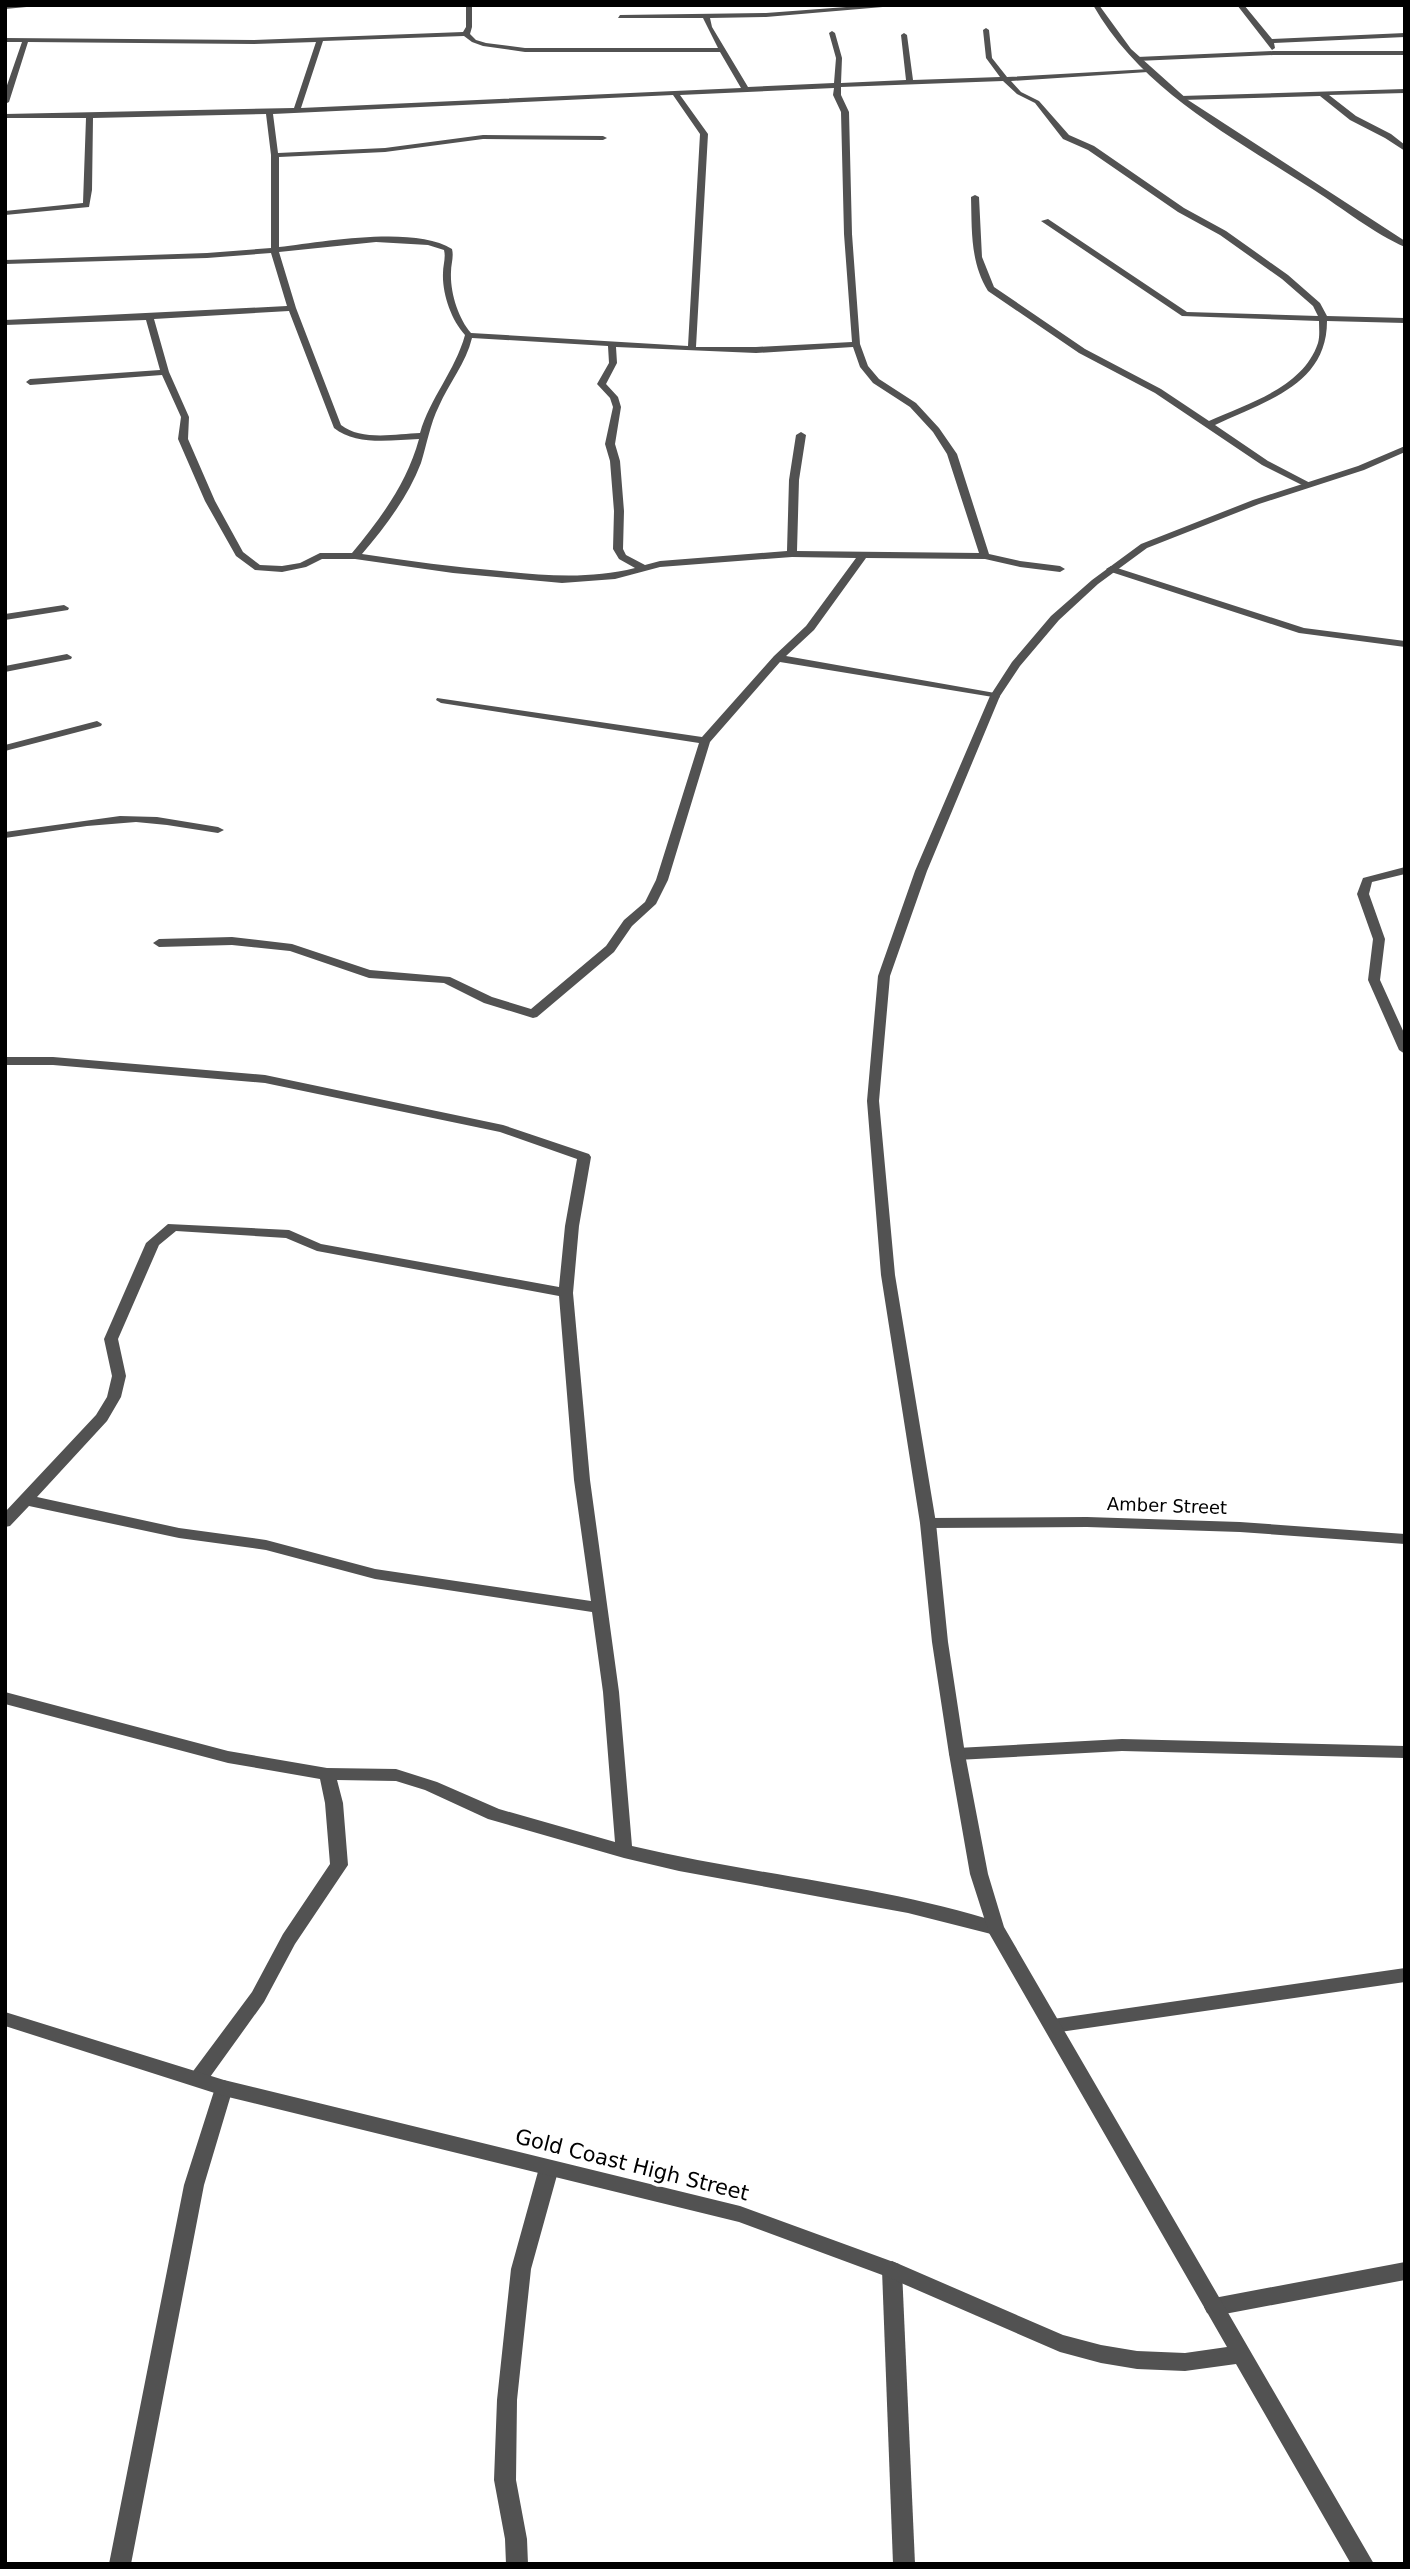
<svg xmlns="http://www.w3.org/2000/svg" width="1410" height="2569" font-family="'DejaVu Sans',sans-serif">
  <rect width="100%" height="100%" fill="#fff"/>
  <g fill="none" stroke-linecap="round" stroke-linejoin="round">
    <g fill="#525252" fill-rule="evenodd">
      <path d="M5 5H48L5 9Z"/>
      <path d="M466 5H472V27L470 34 476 40 486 43 525 48H718L703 18H618L620 15 766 13 873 5H906L766 17 710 18 712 27 748 87 834 83 836 58 829 33 832 31 835 33 842 58 841 83 906 80 901 35 904 33 907 35 913 80 1000 77 986 58 983 30 986 28 989 30 992 58 1007 77 1150 69 1148 72 1011 81 1021 92 1039 101 1069 135 1094 146 1184 208 1226 231 1288 275 1320 303 1327 316 1405 318V323L1327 321C1327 386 1264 401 1215 425L1268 461 1314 485 1306 487 1262 465 1155 393 1079 353 988 291C970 262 972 230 971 197L975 195 979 197 982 257 994 287 1085 349 1161 389 1209 421C1248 403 1303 388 1318 343 1320 336 1319 328 1319 321L1182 316 1041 221 1048 219 1187 312 1318 316 1313 306 1282 279 1220 235 1178 212 1088 150 1063 139 1035 103 1017 94 1003 81 841 87V95L849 112 852 234 860 344 868 366 879 379 916 403 939 428 957 454 989 554 1020 561 1060 566 1065 569 1060 572 1020 567 985 559 866 558 814 630 786 656 995 693 1000 696 999 698 780 662 710 742 668 880 656 904 632 926 614 952 537 1017 533 1018 484 1003 444 983 369 978 290 951 232 945 159 947 153 943 159 939 232 937 292 944 370 970 450 977 492 997 531 1009 606 946 624 920 645 902 656 880 699 743 441 703 436 700 437 698 702 737 774 656 806 626 856 558 792 557 660 567 615 579 562 583 453 573 355 559H322L306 567 282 572 255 570 236 556 205 501 178 439 181 417 162 375 30 385 26 382 30 379 160 370 146 320 5 325V320L287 306 271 253 207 258 5 264V260L207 253 271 248V155L266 114 93 118 92 190 89 207 5 215V211L83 203 86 118H5V114L294 108 316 42 254 44 28 42 9 102 5 104V91L22 42H5V38L254 40 463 32 466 27ZM464 36 472 42 483 46 525 52H720L741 88 301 108 323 41ZM834 88 833 95 841 112 844 234 852 342 756 347H696L708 134 680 95ZM673 95 700 134 688 346 471 333C458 318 450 292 451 272 451 264 454 257 452 249 414 225 323 242 279 247V157L385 152 483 139 603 140 607 138 603 136 483 135 385 148 278 153 273 114ZM376 242 428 245 444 250C446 258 443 265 443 273 442 293 451 320 465 335 455 371 430 398 420 433 396 434 361 441 341 425L296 308 279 252ZM289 311 334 428C356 446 392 440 419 439 407 483 381 518 352 553H320L300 563 282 566 260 565 243 552 215 501 188 439 189 417 169 372 154 319ZM472 338 608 346 609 363 597 384 610 398 613 407 605 444 610 461 614 511 613 549 619 559 635 568C591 579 547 576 501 571 455 567 408 561 362 554 385 527 408 497 421 463 427 444 430 424 439 406 449 383 466 363 472 338ZM616 347 756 353 853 347 860 367 873 383 910 407 933 432 947 454 979 553 797 551 799 480 806 435 801 432 796 435 789 480 787 551 660 561 645 565 626 555 623 549 624 511 620 461 615 444 621 407 618 397 606 384 617 363Z"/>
      <path d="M1237 5H1244L1272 39 1405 33V37L1274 43 1275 48 1272 50Z"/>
      <path d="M1273 51H1405V55H1273L1137 61 1134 59 1137 57Z"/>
      <path d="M1405 89V93L1329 95 1356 116 1391 134 1405 145V151L1385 138 1350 120 1320 96 1181 100 1177 98 1181 96Z"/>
      <path d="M1111 566 1304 628 1405 641V647L1299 633 1108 571 1106 569Z"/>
      <path d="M64 605 69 608 68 610 5 620V614Z"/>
      <path d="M67 654 72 657 71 659 5 672V666Z"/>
      <path d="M97 721 102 724 101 726 5 751V745Z"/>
      <path d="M120 816 157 817 218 827 224 830 218 833 167 825 136 822 87 826 5 838V832Z"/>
      <path d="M1405 867V874L1372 882 1369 894 1385 939 1380 980 1405 1035V1054L1399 1050 1368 980 1373 939 1357 894 1363 878Z"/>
      <path d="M5 1057H53L265 1075 503 1125 589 1154 591 1157 579 1226 573 1293 590 1480 619 1692 632 1846C753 1875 883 1885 1001 1923L1004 1928 1001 1933 995 1935 908 1913 679 1871 624 1858 488 1819 425 1790 396 1781 337 1780 343 1803 348 1865 295 1944 264 2002 205 2084 198 2087 191 2084 189 2079 191 2074 252 1992 283 1934 330 1864 325 1803 320 1779 228 1763 5 1704V1692L228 1751 327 1768 396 1769 437 1782 499 1809 615 1842 603 1692 592 1612 375 1579 266 1550 179 1538 29 1506 10 1526 5 1527V1512L96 1415 107 1397 112 1376 104 1339 146 1243 168 1224 289 1230 321 1244 559 1287 565 1226 577 1159 500 1132 265 1083 53 1065H5ZM176 1231 286 1238 317 1251 559 1296 574 1480 591 1601 375 1569 266 1540 179 1528 37 1497 107 1421 121 1397 126 1376 118 1339 159 1245Z"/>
      <path d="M1087 1517 1240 1522 1405 1534V1544L1240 1532 1087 1527 928 1528 923 1527 920 1523 923 1519 928 1518Z"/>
      <path d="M1122 1739 1405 1746V1758L1122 1751 957 1760 951 1758 949 1754 951 1750 957 1748Z"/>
      <path d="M1405 1968V1982L1053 2033 1047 2031 1044 2026 1047 2021 1053 2019Z"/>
      <path d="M224 2080 231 2083 233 2088 204 2185 131 2564H109L184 2185 215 2088 217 2083Z"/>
      <path d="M549 2160 556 2162 559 2168 531 2269 517 2400 516 2480 527 2539 528 2564H506L505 2539 494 2480 497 2400 511 2269 539 2168 542 2162Z"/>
      <path d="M892 2261 899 2264 902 2270 915 2564H893L882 2270 885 2264Z"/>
      <path d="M1405 2262V2280L1214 2316 1207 2313 1204 2307 1207 2301 1214 2298Z"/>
    </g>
    <g fill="#525252" fill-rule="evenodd">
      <path d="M1093 5H1099L1131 49 1188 100 1405 241V247C1375 234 1342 208 1314 190 1234 138 1142 91 1093 5Z"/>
      <path d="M1405 446V452L1364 470 1259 504 1147 548 1098 584 1059 620 1020 666 1000 696 927 871 890 976 879 1101 895 1275 936 1523 948 1642 965 1754 988 1874 1004 1927 1374 2564H1351L1236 2364 1185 2371 1137 2369 1101 2363 1060 2352 885 2276 739 2222 224 2096 5 2026V2012L224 2080 740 2206 899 2264 1063 2335 1101 2345 1137 2351 1185 2353 1227 2347 989 1933 970 1874 949 1754 932 1642 920 1523 881 1275 867 1101 878 976 915 871 990 696 1012 662 1051 616 1092 580 1141 544 1253 500 1358 466Z"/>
    </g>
  </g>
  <g text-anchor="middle" stroke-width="7" stroke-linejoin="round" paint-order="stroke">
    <g font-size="18" fill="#000" stroke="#fff">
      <text transform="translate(1167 1506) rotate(2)" y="6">Amber Street</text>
    </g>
    <g font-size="21" fill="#000" stroke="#fff">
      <text transform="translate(632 2165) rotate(14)" y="7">Gold Coast High Street</text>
    </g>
  </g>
  <rect width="1410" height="2569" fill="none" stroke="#000000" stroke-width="14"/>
</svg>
